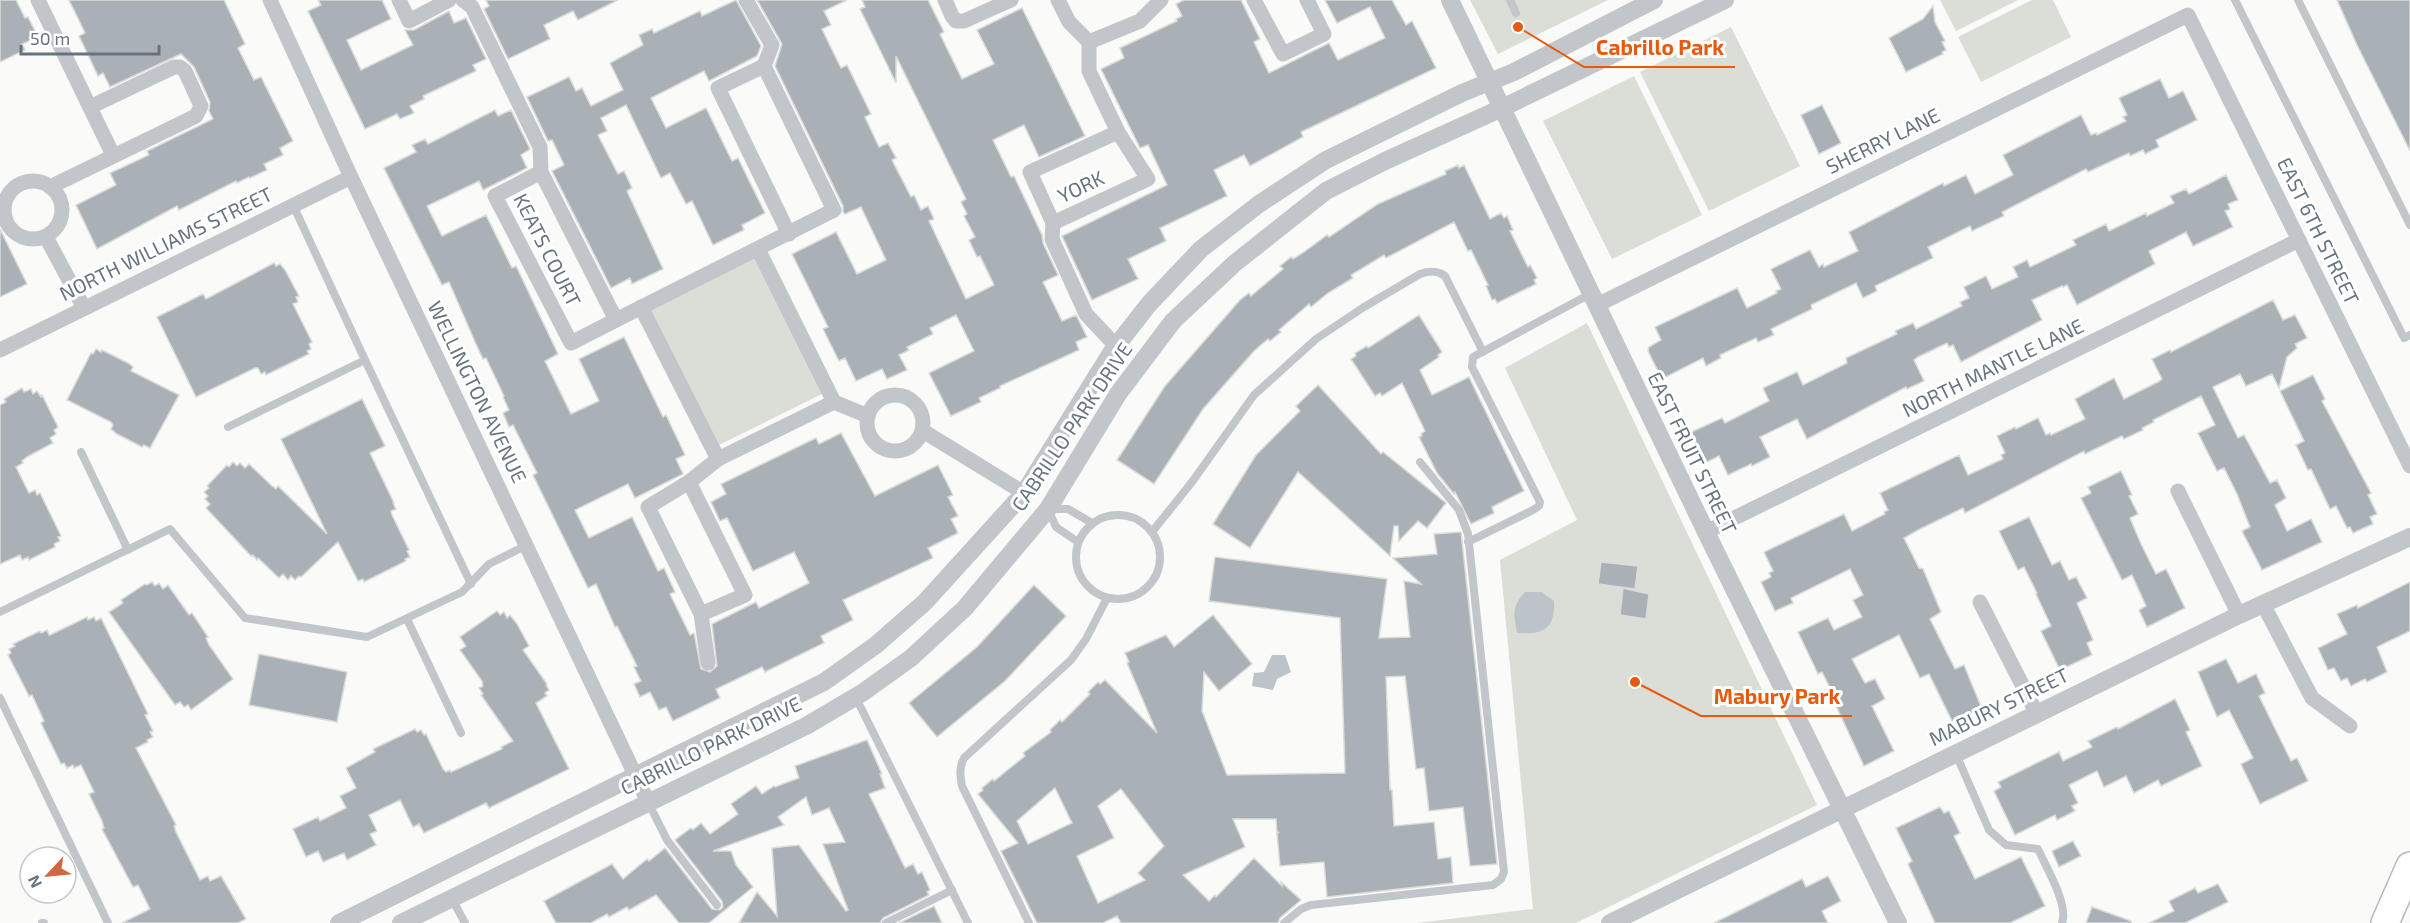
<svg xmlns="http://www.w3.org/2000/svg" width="2410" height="923" font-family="'Exo 2',sans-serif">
  <rect width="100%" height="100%" fill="#fafaf8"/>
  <g fill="#daded7">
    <path d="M1470 0H1608L1498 54Z"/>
    <path d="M1940 0H2018L1956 31Z"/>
    <path d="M2032 0H2053L2071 37 1981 82 1958 37Z"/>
    <path d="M1731 27 1800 166 1709 211 1640 72Z"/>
    <path d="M1634 76 1702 215 1612 259 1543 121Z"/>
    <path d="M756 255 824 393 719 445 649 308Z"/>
    <path d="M1587 323 1817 805 1576 923H1417L1533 909 1500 560 1577 520 1505 368Z"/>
  </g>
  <g fill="#bbc4c8">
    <path d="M1525 592H1542L1554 601C1555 629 1544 635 1517 633 1514 615 1511 607 1525 592Z"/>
    <path d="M1272 655H1285L1291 672 1277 679 1273 690 1252 686 1254 673 1264 672Z"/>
  </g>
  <g fill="#a9b0b6" stroke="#dbdcda" stroke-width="1.5" fill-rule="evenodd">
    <path d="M0 0H16L25 18 28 17 38 37 22 44 25 50 0 62Z"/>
    <path d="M69 0H224L245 44 238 48 254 80 261 77 293 141 280 148 283 155 264 164 267 170 250 178 249 177 237 183 236 181 179 210 177 206 97 249 76 205 116 185 110 173 149 155 147 151 213 119 209 111 210 102 194 67 181 54 110 87 103 73 98 76 79 36 85 33Z"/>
    <path d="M318 0H382L391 19 347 40 361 70 413 45 405 30H414L449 11 454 23 466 18 486 59 473 65 476 71 423 96 424 99 410 106 414 113 400 119 397 114 365 129 308 11 321 5Z"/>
    <path d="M486 0H618L578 20 573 11 544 25 550 39 508 59 484 9 489 6Z"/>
    <path d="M736 0 761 46 757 56 709 81 704 71 651 98 666 128 706 108 732 161 738 158 765 213 742 225 744 230 713 245 692 201 686 204 670 173 661 178 626 105 601 118 607 131 598 135 618 174 624 171 632 188 627 191 663 269 632 284 630 278 611 288 552 171 564 165 552 140 548 141 527 97 569 77 576 91 582 88 591 106 623 90 610 63 643 45 639 35 652 29 654 33 700 11 702 16Z"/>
    <path d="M757 0H847L824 11 831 25 822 29 841 68 847 65 871 114 865 117 879 147 888 143 896 158 892 160 911 197 914 195 921 210 928 206 934 219 929 221 966 299 994 285 980 256 977 257 969 240 975 237 964 216 967 214 961 202 966 199 896 56V83L860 9 865 7 862 0H928L944 32 940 34 962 79 994 64 977 30 1022 8 1085 136 1039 157 1024 125 993 140 1011 177 1014 176 1042 235 1043 243 1058 275 1043 282 1062 321 1076 315 1087 337 1076 342 1079 350 1000 386V388L979 398 981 402 951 416 929 373 974 351 956 315 930 328 933 334 907 347 909 350 899 355 907 370 887 379 882 369 856 381 845 358 839 361 823 329 828 327 792 254 836 232 857 274 886 260 861 207 845 214 843 212V206L775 66 782 44Z"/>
    <path d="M1184 0H1241L1260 39 1254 42 1269 73 1329 43 1338 60 1385 38 1370 7 1337 23 1325 0H1392L1406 25 1412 21 1436 68 1301 132 1303 137 1250 166 1244 155 1214 170 1227 196 1160 228 1166 241 1128 259 1138 279 1092 300 1062 236 1167 185 1148 145 1140 148 1101 69 1124 58 1120 48 1177 21 1176 19 1182 16 1176 4Z"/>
    <path d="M2337 0H2410V151L2357 45Z"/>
    <path d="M1933 6 1935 22 1945 41 1942 42 1946 50 1942 52 1943 54 1906 72 1889 38 1923 19Z"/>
    <path d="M2160 79 2169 98 2183 91 2197 120 2156 140 2159 147 2145 154 2143 150 2130 156 2129 153 2088 172 2086 169 2002 212 2004 216 1972 231 1970 226 1928 247 1933 258 1875 286 1877 291 1863 298 1856 283 1811 305 1812 309 1771 329 1774 335 1758 342 1756 338 1720 355 1721 358 1706 366 1703 358 1662 379 1648 351 1649 347 1661 340 1655 327 1737 288 1747 308 1777 293 1776 291 1781 289 1771 269 1810 250 1819 267 1823 264 1824 267 1858 251 1849 232 1943 183 1944 186 1966 175 1975 194 2013 175 2003 155 2081 115 2091 135 2096 133 2097 135 2126 121 2123 117 2127 115 2119 98Z"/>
    <path d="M1822 105 1841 143 1819 154 1801 115Z"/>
    <path d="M495 110 498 116 511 110 530 149 521 155 527 168 483 190 479 181 427 206 442 236 486 215 512 268 516 266 558 354 545 361 571 414 599 401 579 359 624 337 663 417 666 415 685 455 676 459 683 474 635 498 628 484 575 510 589 538 632 517 658 571 664 568 675 592 670 594 690 635 694 633 701 669 710 672 717 666 712 624 756 602 759 608 809 583 794 552 753 571 727 518 720 521 711 502 726 494 721 484 816 438 819 444 841 433 875 496 938 465 953 495 948 497 958 516 951 519 958 533 928 548 933 558 843 600 853 620 821 636 824 643 765 672 762 667 716 689 720 698 673 721 666 707 659 710 650 692 640 697 634 684 641 681 634 667 637 666 617 626 615 627 596 584 588 588 533 475 537 473 513 425 509 427 503 413 509 410 503 397 504 396 486 358 483 359 476 344 449 282 442 285 384 168 416 152 412 145 425 139 428 144Z"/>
    <path d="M1458 165 1459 168 1464 165 1490 219 1501 213 1504 218 1507 216 1513 230 1510 231 1528 267 1530 265 1537 278 1534 280 1536 284 1497 303 1495 299 1492 300 1486 286 1488 285 1471 250 1468 251 1454 222 1386 258 1384 255 1351 275 1353 278 1328 293 1311 307 1309 304 1279 330 1281 332 1270 341 1268 339 1254 351 1203 409 1154 484 1117 460 1165 386 1240 300 1249 293 1251 296 1283 269 1280 266 1291 257 1293 259 1304 252 1327 235 1329 237 1378 204 1446 174 1445 171Z"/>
    <path d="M2226 175 2238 200 2228 204 2230 209 2225 211 2233 227 2193 246 2186 232 2149 251 2155 264 2077 305 2067 285 2063 287 2062 286 2032 300 2042 320 1961 362 1953 345 1949 347 1947 343 1918 357 1914 360 1924 381 1907 389 1906 387 1807 439 1797 419 1760 437 1770 457 1752 466 1751 464 1728 475 1719 456 1705 463 1691 432 1722 418 1725 423 1769 401 1763 388 1797 372 1803 385 1847 363 1846 358 1897 334 1895 331 1913 323 1916 329 1962 306 1960 302 1969 298 1964 287 1986 276 1992 289 2018 277 2013 267 2027 260 2030 267 2076 245 2073 240 2106 224 2109 231 2146 213 2147 216 2174 203 2170 196 2186 189 2189 194Z"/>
    <path d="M0 229 27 284 0 297Z"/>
    <path d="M274 263 276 266 280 264 285 270 299 296 296 297 298 302 293 304 312 342 309 344 311 349 307 351 309 354 266 375 265 372 261 374 258 368H255L196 397 157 317 203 294 206 299Z"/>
    <path d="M2273 300 2283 320 2295 315 2307 338 2295 344 2297 348 2287 357 2279 388 2272 374 2246 386 2240 374 2213 387 2238 438 2244 435 2270 483 2277 480 2286 498 2275 505 2287 531 2311 519 2322 542 2262 570 2242 531 2250 527 2237 494 2224 468 2217 471 2198 433 2215 425 2201 396 2153 420 2154 422 2142 428 2143 430 2124 439 2122 436 2085 454 2084 451 1965 513 1963 508 1920 529 1904 538 1919 568 1923 569 1941 612 1930 619 1955 669 1964 665 1982 709 1953 723 1929 674 1920 678 1899 635 1852 659 1865 683 1875 679 1885 699 1872 706 1894 751 1864 766 1833 699 1835 698 1822 672 1818 674 1798 632 1828 618 1834 630 1862 617 1853 600 1863 595 1850 569 1791 598 1793 603 1775 611 1761 582 1771 577 1769 573 1773 571 1764 552 1844 514 1852 531 1885 514 1884 512 1888 510 1880 493 1959 455 1968 475 2003 459 2001 455 2005 453 1997 436 2015 427 2016 429 2038 418 2046 435 2050 433 2051 435 2085 419 2075 399 2114 378 2124 399 2158 382 2162 379 2152 359 2170 350 2171 352Z"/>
    <path d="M1419 315 1442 352 1438 355 1439 357 1420 370 1432 395 1469 377 1524 491 1492 507 1494 513 1471 524 1455 492 1454 494 1437 473 1419 437 1422 436 1421 434 1425 431 1402 383 1382 396 1380 393 1375 396 1351 359 1356 356 1355 353 1367 346 1368 348Z"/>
    <path d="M96 349 101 352 102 350 128 363 133 367 131 371 179 395 150 448 144 445 142 447 117 434 111 429 113 425 111 422 67 400 91 353 93 354Z"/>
    <path d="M2313 375 2325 399 2322 401 2371 493 2368 495 2377 514 2370 517 2373 524 2353 533 2350 527 2347 528 2336 506 2330 509 2311 469 2308 470 2296 445 2304 441 2280 391Z"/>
    <path d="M1318 385 1381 454 1383 452 1446 503 1427 528 1418 521 1399 541 1398 526H1394L1390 556 1298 472 1250 548 1213 524 1256 455 1300 411 1296 406Z"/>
    <path d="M22 388 24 392 31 389 33 394 37 391 41 397 42 395 58 427 54 430 56 434 50 438 53 443 27 457 22 461 23 463 16 467 29 493 35 490 37 495 40 493 61 536 58 537 60 541 54 544 55 547 29 560 28 557 22 560 20 555 0 564V405L6 402 4 399Z"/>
    <path d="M362 399 385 446 370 453 394 503H393L396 509 391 511 392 515 409 550 407 551 410 557 405 559 406 561 364 582 363 579 358 581 338 542 301 577 299 576 295 580 291 576 288 580 283 574 279 578 258 558 257 560 253 555 251 556 206 508 210 504 205 499 208 496 204 492 209 488 207 486 227 465 229 467 233 462 237 466 240 463 245 468 249 464 271 485 276 489 278 486 327 534 281 439Z"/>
    <path d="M2121 471 2132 495 2129 496 2138 514 2130 518 2141 544 2156 574 2166 569 2185 608 2147 627 2139 610 2146 606 2132 575 2122 580 2081 498 2091 493 2088 487Z"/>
    <path d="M2029 517 2052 565 2060 561 2069 580 2076 577 2087 598 2077 603 2093 640 2087 643 2092 655 2060 670 2041 631 2051 626 2036 594 2037 593 2024 567 2018 570 1999 531Z"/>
    <path d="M1461 532 1497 864 1470 866 1463 807 1429 811 1424 768 1416 769 1405 676 1386 677 1390 790H1392L1394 826 1434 822 1438 859 1451 857 1453 883 1327 897 1324 862 1280 866 1277 834 1279 832 1277 833 1276 819H1233L1245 847 1183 875 1209 901 1215 895 1216 897 1254 858 1282 886 1281 882 1301 900 1280 918 1278 923H1121L1117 916 1103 923H1037L1001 851 1018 843 978 794 983 790 982 788 993 779 994 781 1025 756 1023 753 1051 732 1050 730 1060 720 1062 722 1090 694 1088 692 1098 682 1100 684 1105 680 1157 733 1127 663 1129 662 1125 653 1166 635 1174 647 1213 615 1252 664 1219 691 1204 672 1202 711 1227 775 1345 773 1340 618 1209 601 1215 557 1387 579 1379 638 1410 637 1404 581 1421 584 1393 558 1437 554 1434 534ZM1055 788 1072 823 1028 844 1017 821ZM1121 789 1164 846 1138 873 1145 880 1098 903 1077 856 1114 838 1098 806Z"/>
    <path d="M1601 562 1638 566 1635 589 1598 584Z"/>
    <path d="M152 582 155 586 159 583 163 589 168 585 189 615 192 613 208 637 206 638 209 645 233 679 191 710 188 705 184 707 180 702 175 705 109 612 123 603 121 600 145 584 147 585Z"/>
    <path d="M2410 582V631L2377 647 2387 672 2367 682 2365 679 2351 686 2347 678 2341 681 2334 668 2328 670 2318 648 2347 634 2337 614 2357 605 2358 608Z"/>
    <path d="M1034 585 1066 616 1005 681 937 737 909 703 977 647Z"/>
    <path d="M1623 588 1649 594 1646 619 1620 615Z"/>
    <path d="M497 611 500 615 504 612 507 618 510 615 517 624 529 646 523 650 547 684 546 685 549 690 545 693 547 696 536 703 569 769 489 808 486 803 424 833 419 824 413 827 400 800 369 815 377 831 370 834 376 845 347 860 344 853 323 862 318 851 306 857 293 829 318 817 320 821 346 808 340 796 356 788 346 768 375 752 373 749 415 729 417 732 421 730 424 735 426 734 443 769 446 772 450 770 451 772 502 749 501 747 513 741 481 695 483 694 479 688 483 686 482 681 460 650 466 646 460 637Z"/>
    <path d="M87 617 88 620 94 617 96 621 101 618 148 714 145 715 153 731 150 732 153 737 147 740 148 742 136 748 176 825 174 826 176 832 200 880 208 876 210 881 221 876 246 919 238 923H122L150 909 138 885 133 887 102 829 104 828 102 821 89 794 94 792 81 765 74 768 73 765 67 768 64 763 61 764 41 723 44 721 32 695 29 696 8 655 11 653 9 649 15 646 13 644 40 631 41 633 47 630 49 635 52 634Z"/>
    <path d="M259 654 347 672 337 722 249 705Z"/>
    <path d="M2226 659 2238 683 2256 674 2265 693 2259 696 2291 761 2297 758 2308 781 2260 804 2241 764 2253 758 2229 710 2217 717 2198 672Z"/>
    <path d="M2175 699 2190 730 2186 732 2202 766 2161 786 2158 780 2134 793 2126 776 2104 787 2097 771 2069 785 2078 803 2072 806 2075 811 2057 820 2055 815 2015 835 1994 791 2001 787 1998 782 2059 752 2063 761 2092 747 2088 741 2117 727 2118 729Z"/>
    <path d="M867 740 882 774H880L885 788 869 794 905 868 913 864 918 874 922 872 930 890 927 892 929 895 883 918 880 923H739L757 892 777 916 772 848 799 845 846 911 848 910 823 844 845 842 829 808 812 815 806 797 778 817 784 825 713 851H731L736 865 753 887 709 923H679L656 895 629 910 627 907 609 917 607 914 591 923H556L544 901 612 864 623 879 647 859 649 861 665 848 712 909 720 910 723 907 722 901 675 840 691 828 693 830 701 823 710 834 738 814 731 804 756 786 762 794 774 786 775 787 799 778 795 766Z"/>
    <path d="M1940 807 1944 813 1949 811 1960 833 1954 836 1975 879 2021 857 2045 906 2010 923H1935L1908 864 1912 861 1896 828Z"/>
    <path d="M2073 841 2081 856 2059 867 2052 851Z"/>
    <path d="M1828 876 1841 901 1822 911 1828 923H1714L1802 879 1806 887Z"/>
    <path d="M2218 884 2228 902 2185 923H2149L2174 911 2169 901 2195 888 2198 893Z"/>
    <path d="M934 906 942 923H899Z"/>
    <path d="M2092 907 2131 921V923H2086Z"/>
  </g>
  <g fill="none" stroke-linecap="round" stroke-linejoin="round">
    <g stroke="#b5b9bc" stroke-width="30">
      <path id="motorway" d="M2385 923 2410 866"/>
    </g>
    <g stroke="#c2c5c9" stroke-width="8">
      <path d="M1510 0 1516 13"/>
      <path d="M2235 0 2404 338 2410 335"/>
      <path d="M2298 0 2410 225"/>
      <path d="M293 205 365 360"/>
      <path d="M228 427 365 360 471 584"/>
      <path d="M81 452 128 550"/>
      <circle cx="1118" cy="557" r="42"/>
      <path d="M1152 532 1192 482 1254 395 1316 339 1364 307 1420 274C1429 271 1437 270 1445 276L1483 352"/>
      <path d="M1078 542 1056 527 1048 509H1068L1092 523"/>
      <path d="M1468 542 1533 510 1539 506 1540 502 1472 367 1473 357 1592 293"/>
      <path d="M0 612 170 529 245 618 367 637 462 592 489 564 527 545"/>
      <path d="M407 619 461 733"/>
      <path d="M0 698 108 923"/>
      <path d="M856 698 968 923"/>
      <path d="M1956 754 1989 830 2006 845 2038 849C2046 867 2069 905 2062 923"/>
      <path d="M648 802 667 840 717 905"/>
      <path d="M452 899 465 923"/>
      <path d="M42 923H44"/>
      <path d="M886 923 952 890"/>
      <path d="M1029 923 962 786C960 775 959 768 964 758L1071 660 1086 639 1107 598"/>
      <path d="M1284 923 1301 909 1311 905 1493 885 1501 879 1504 872 1468 534 1459 510 1420 462"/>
    </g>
    <g stroke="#c2c5c9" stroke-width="15">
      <path d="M38 0 113 155"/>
      <path d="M270 0 351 177 648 802"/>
      <path d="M399 0 409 21 449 0"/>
      <path d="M463 0 472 7 540 147 541 172 616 320 571 343 495 196 541 172"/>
      <path d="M746 0 772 45 764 66"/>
      <path d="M945 0 952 16 956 21H964L1011 0"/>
      <path d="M1058 0 1069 22 1089 42V71L1118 132 1148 179 1053 223 1030 172 1118 132"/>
      <path d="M1254 0 1283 54 1324 34 1307 0"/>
      <path d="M1089 42 1140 21 1161 0"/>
      <path d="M764 66 718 88 789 234"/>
      <circle cx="33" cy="210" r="29"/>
      <path d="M50 187 196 116 201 106 185 71 180 67H174L90 107"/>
      <path d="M1053 223 1052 239 1086 314 1116 346"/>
      <path d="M46 237 84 308"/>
      <path d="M758 249 834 402 868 416"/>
      <path d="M1597 305 2188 15 2410 466"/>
      <path d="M641 307 718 459"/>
      <path d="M616 320 834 210 764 66"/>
      <path d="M0 350 351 177"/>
      <circle cx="895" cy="423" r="28"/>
      <path d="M923 431 1024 493"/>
      <path d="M689 482 745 595 701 614"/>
      <path d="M2178 491 2239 615"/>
      <path d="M1706 532 2299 240"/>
      <path d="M1980 602 2037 714"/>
      <path d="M2263 604 2312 698 2350 726"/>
      <path d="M708 663 701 614 648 507 689 482 718 459 834 402"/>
    </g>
    <g stroke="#c2c5c9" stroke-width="18">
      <path d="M1450 0 1706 532 1898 923"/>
      <path d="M339 923 824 682 876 645 925 602 1024 493 1113 350 1149 304 1201 249 1259 204 1326 160 1462 93 1514 72 1654 0"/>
      <path d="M401 923 806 726 862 693 911 658 965 608 1048 509 1118 394 1173 321 1235 263 1326 191 1385 161 1502 108 1725 0"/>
      <path d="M1610 923 2239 615 2410 537"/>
    </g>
    <use href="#motorway" stroke="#fff" stroke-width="27"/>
  </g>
  <g text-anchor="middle" stroke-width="6" stroke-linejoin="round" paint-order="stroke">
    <g font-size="20" fill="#67747f" stroke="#fff">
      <text transform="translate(1883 141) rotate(-26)" y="7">SHERRY LANE</text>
      <text transform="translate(1081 187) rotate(-25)" y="7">YORK</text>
      <text transform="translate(2318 231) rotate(64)" y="7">EAST 6TH STREET</text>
      <text transform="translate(166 244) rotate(-26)" y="7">NORTH WILLIAMS STREET</text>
      <text transform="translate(547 250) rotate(63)" y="7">KEATS COURT</text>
      <text transform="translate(1993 368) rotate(-26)" y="7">NORTH MANTLE LANE</text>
      <text transform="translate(477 392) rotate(64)" y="7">WELLINGTON AVENUE</text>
      <text transform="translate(1072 427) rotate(-56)" y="7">CABRILLO PARK DRIVE</text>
      <text transform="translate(1692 453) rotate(64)" y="7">EAST FRUIT STREET</text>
      <text transform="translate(1999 707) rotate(-26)" y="7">MABURY STREET</text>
      <text transform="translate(711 746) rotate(-26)" y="7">CABRILLO PARK DRIVE</text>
    </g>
  </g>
  <path fill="none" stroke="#e8590c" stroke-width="2" d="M1518 27L1584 67H1735M1635 682L1701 716H1852"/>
  <g fill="#e8590c" stroke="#fff" stroke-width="2">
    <circle cx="1518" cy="27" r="6"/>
    <circle cx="1635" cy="682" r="6"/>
  </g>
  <g font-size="21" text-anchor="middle" font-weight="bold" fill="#e8590c" stroke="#fff" stroke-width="6" stroke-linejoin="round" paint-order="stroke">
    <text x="1660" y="55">Cabrillo Park</text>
    <text x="1777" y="704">Mabury Park</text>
  </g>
  <g transform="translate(48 875) rotate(244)"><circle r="28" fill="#ffffff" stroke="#c2c7cc" stroke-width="1.5"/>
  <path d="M0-4.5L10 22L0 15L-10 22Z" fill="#d16740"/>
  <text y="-9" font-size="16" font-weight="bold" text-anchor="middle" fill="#67747f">N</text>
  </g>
  <path d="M21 45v9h138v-9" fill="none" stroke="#67747f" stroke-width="3"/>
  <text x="30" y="45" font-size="18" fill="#67747f" stroke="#ffffff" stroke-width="4.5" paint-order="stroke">50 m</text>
</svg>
